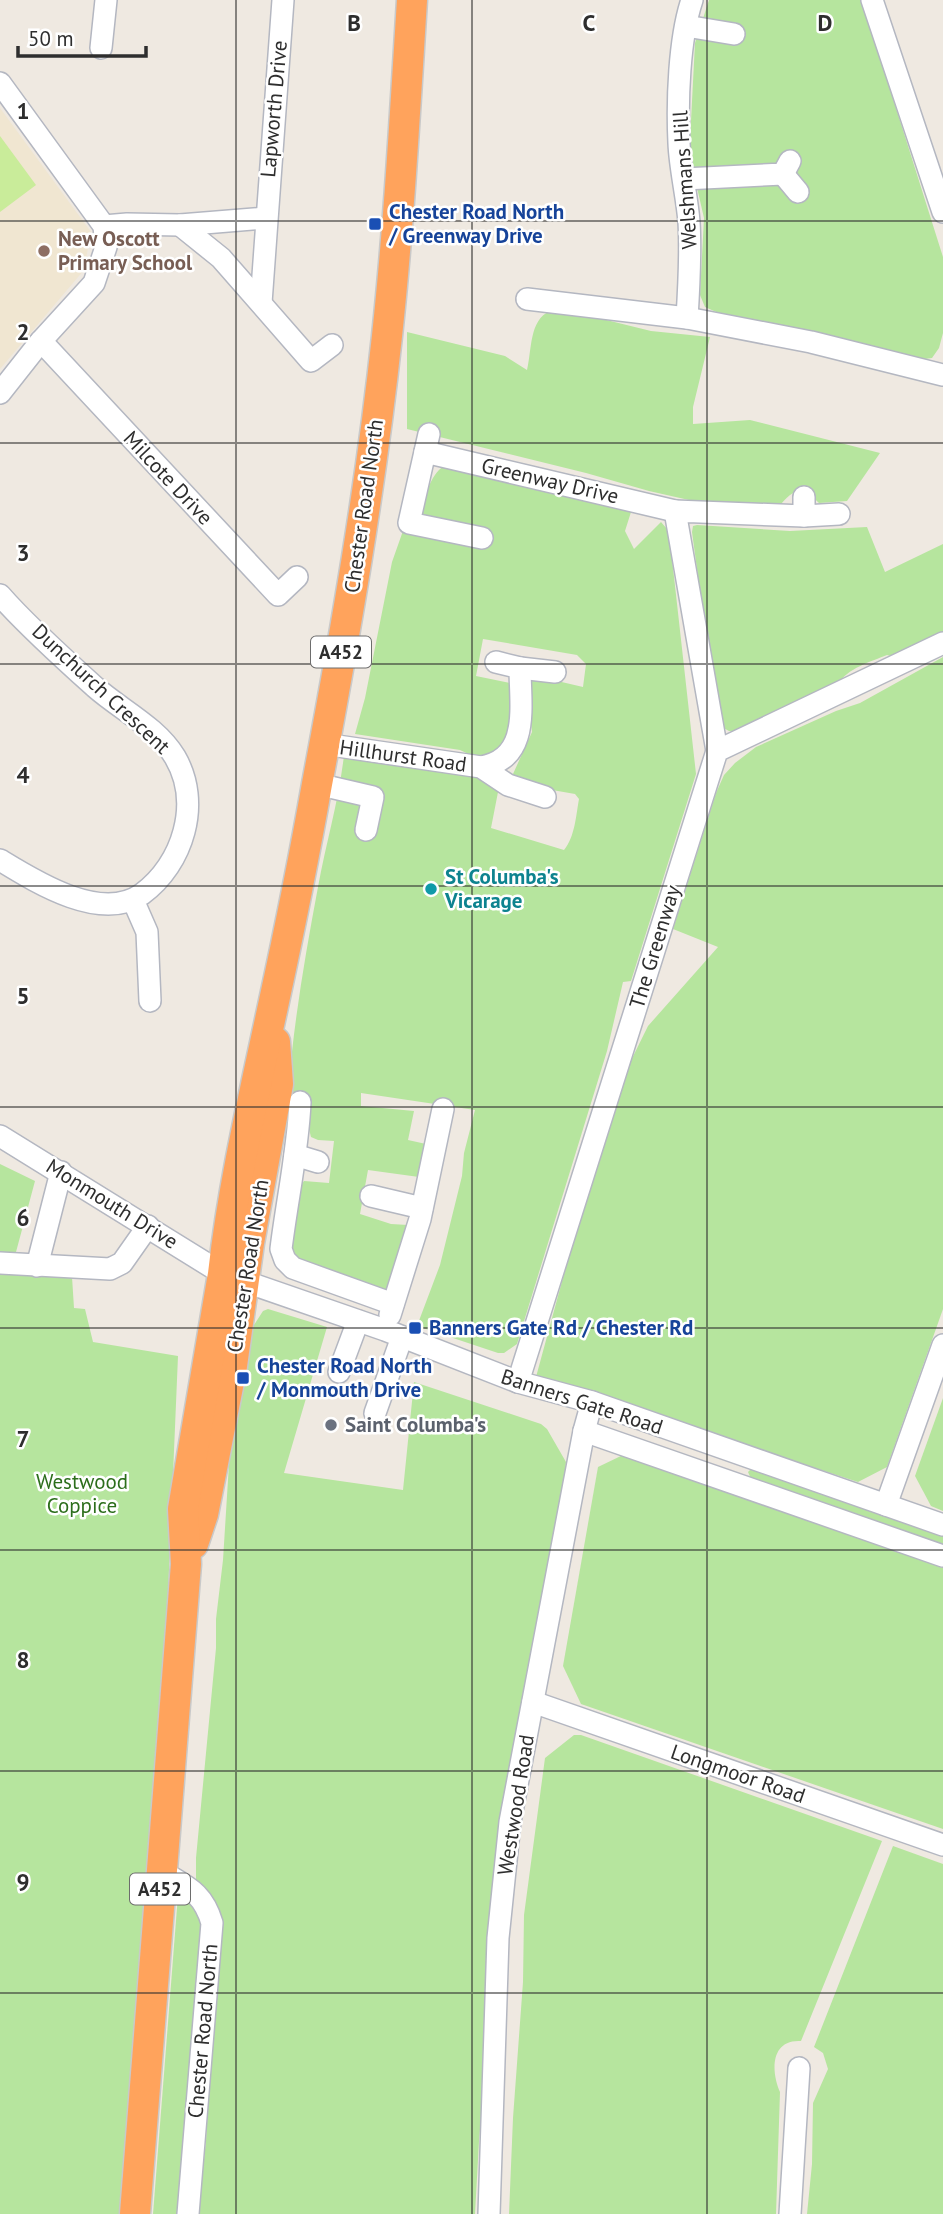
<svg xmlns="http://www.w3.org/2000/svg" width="943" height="2214" font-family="'PT Sans',sans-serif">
  <rect width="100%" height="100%" fill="#efe9e1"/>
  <path fill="#f0e6d1" d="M0 108 91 232 84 270 0 369Z"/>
  <g fill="#b6e59e">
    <path d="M709 0H862L943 257V333L939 348 932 358 917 360 723 315 705 307 700 295 704 218 695 179 690 140 695 43Z"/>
    <path d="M550 311 590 316 651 331 710 337 693 407V424L750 420 880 453 847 501 819 503C802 487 793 488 779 507H720L649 491 586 473 407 429V332L505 356 527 370C532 350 529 320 550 311Z"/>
    <path d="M447 464 631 512 625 531 634 549 661 522 667 529 670 541 696 774 631 981 623 982 607 1051 517 1344 504 1353H498L417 1326 440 1265 462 1176 464 1153 475 1110 361 1093V1106L414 1111 408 1140 426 1144 419 1177 368 1170 360 1214 391 1224 408 1225 401 1263 385 1291 291 1256C283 1235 290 1199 304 1181L329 1183 334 1141 318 1140 311 1137 309 1129 311 1098 288 1095C293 1026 305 956 318 887 326 843 339 800 344 755L468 772 499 787 491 828 564 850C575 837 576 815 579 799L575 794 518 784 513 774 532 732 528 693 532 677 536 676 583 687 586 664 577 655 483 639 476 676 510 683 515 716 505 750 477 758 460 750 355 734 365 698 392 562 404 528 422 516 421 512C426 495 430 473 447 464Z"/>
    <path d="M697 525 790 531 867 527 885 572 943 544V632L894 657 887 655C870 662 848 668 838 684L736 731H729L718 725 692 532 693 526Z"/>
    <path d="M943 657V1309L887 1467 858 1482 536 1377 611 1101 648 1026 718 947 673 929 716 793 724 775 735 763 756 747 836 711 860 703Z"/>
    <path d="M0 1164 35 1181 16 1252 71 1261 74 1308 85 1309 93 1342 178 1356 163 1712 120 2214H0Z"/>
    <path d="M268 1309 327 1327 284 1473 403 1490 414 1382 541 1424 547 1429 566 1462 561 1511 523 1692 512 1762 479 2141 475 2214H198L206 2141 215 1982 223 1931 218 1910 209 1893 196 1881V1858L216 1648V1619L223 1560 229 1464 252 1328 263 1311Z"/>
    <path d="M943 1398V1511L931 1506 915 1476Z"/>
    <path d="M625 1454 943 1568V1829L581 1704 563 1666 598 1467Z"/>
    <path d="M754 1466 943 1533V1548L752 1481 748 1472Z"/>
    <path d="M574 1735H581L882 1841 801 2041C770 2039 771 2072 780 2092L776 2214H509L513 2118 523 1982 524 1915 545 1758Z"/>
    <path d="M893 1846 943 1864V2214H807L812 2164 813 2103 828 2069 823 2053 814 2047Z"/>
    <path d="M178 1895H185L205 1917 181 2214H153Z"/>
  </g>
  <path fill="#c9ec9a" d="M0 136 36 185 0 212Z"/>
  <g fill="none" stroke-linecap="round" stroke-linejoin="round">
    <g stroke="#b4b7c1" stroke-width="24">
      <g id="minor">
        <path d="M692 0C679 39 677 101 679 143 680 169 687 196 689 222 691 254 689 286 687 318L811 342 943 375"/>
        <path d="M872 0 943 212"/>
        <path d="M686 26 734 34"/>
        <path d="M101 48 106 0"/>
        <path d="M0 83 104 226 106 247 94 283 41 341 0 393"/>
        <path d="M783 174 798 192"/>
        <path d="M684 179 783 174 790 161"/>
        <path d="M180 225 221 258 311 361 332 345"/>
        <path d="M104 226 127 224 180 225 266 218"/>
        <path d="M527 299 687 318"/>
        <path d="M261 303 283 0"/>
        <path d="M41 341 278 595 297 577"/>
        <path d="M429 434 409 523 482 538"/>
        <path d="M425 452 675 511"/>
        <path d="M804 497V516L839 514"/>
        <path d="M0 595C26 625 65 660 95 687 121 710 157 727 175 757 202 803 183 864 142 894 101 923 36 882 0 860"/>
        <path d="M520 668 555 672"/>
        <path d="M324 744 481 767 508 785 545 797"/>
        <path d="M717 751 675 511 804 516"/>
        <path d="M481 767C531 759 520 705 520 668L496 662"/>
        <path d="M317 784 373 797 366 830"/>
        <path d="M133 900 147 932 150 1001"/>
        <path d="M300 1102C298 1151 287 1200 281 1249L285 1260 293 1268 393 1304"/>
        <path d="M0 1136 223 1274 385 1330 518 1382 592 1402 943 1525"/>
        <path d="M295 1155 318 1162"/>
        <path d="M371 1196 422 1208"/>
        <path d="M0 1263 110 1269 122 1263 148 1226"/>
        <path d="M37 1266 61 1172"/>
        <path d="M390 1315 420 1219 443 1109"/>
        <path d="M339 1372 358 1321"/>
        <path d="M518 1382 717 751 943 643"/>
        <path d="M375 1413 402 1337"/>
        <path d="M584 1431 943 1556"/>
        <path d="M886 1505 943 1345"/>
        <path d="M533 1702 943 1845"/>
        <path d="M161 1871C187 1887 203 1892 212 1923L188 2214"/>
        <path d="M489 2214 498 1938 510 1822 584 1431 592 1402"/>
        <path d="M790 2214 799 2068"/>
      </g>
    </g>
    <g stroke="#c9c9c9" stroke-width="33">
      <g id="highway">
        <path d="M193 1544 203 1514 232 1366 249 1243 278 1084 275 1042"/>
        <path d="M135 2214 186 1564 183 1509 223 1274C233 1184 254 1095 273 1006 289 932 304 858 317 784 345 635 371 486 387 336 399 224 405 112 412 0"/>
      </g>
    </g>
    <use href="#minor" stroke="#fff" stroke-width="21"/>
    <use href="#highway" stroke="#ffa35c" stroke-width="30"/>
  </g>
  <path fill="none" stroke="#2e2e2e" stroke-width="2" stroke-opacity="0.55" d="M236 0V2214M472 0V2214M707 0V2214M0 221H943M0 443H943M0 664H943M0 886H943M0 1107H943M0 1328H943M0 1550H943M0 1771H943M0 1993H943"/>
  <g fill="#1a4fb4" stroke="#fff" stroke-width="2.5">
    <rect x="368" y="217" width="14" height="14" rx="3.5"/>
    <rect x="408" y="1321" width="14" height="14" rx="3.5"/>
    <rect x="236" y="1371" width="14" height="14" rx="3.5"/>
  </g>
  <circle fill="#8d6e63" stroke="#fff" stroke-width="2.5" cx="44" cy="251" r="7"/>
  <circle fill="#0f9aa8" stroke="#fff" stroke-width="2.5" cx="431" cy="889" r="7"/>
  <circle fill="#6b7280" stroke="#fff" stroke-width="2.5" cx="331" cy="1425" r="7"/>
  <g text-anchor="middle" stroke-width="5" stroke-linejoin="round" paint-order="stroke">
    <g fill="#fff" stroke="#6d6d6d" stroke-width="2">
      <rect x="311" y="636.5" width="60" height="31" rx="5"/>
      <rect x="130" y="1873.5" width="60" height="31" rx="5"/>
    </g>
    <g font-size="19" font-weight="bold" fill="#2e2e2e">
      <text x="341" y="659">A452</text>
      <text x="160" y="1896">A452</text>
    </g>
    <g font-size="21" fill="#2e2e2e" stroke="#fff">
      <text transform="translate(274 109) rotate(-85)" y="7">Lapworth Drive</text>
      <text transform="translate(685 180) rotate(-94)" y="7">Welshmans Hill</text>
      <text transform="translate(168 478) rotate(47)" y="7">Milcote Drive</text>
      <text transform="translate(550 481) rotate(13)" y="7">Greenway Drive</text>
      <text transform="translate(364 506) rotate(-82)" y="7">Chester Road North</text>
      <text transform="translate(101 689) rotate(43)" y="7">Dunchurch Crescent</text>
      <text transform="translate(403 756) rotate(8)" y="7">Hillhurst Road</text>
      <text transform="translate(655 947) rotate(-73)" y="7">The Greenway</text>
      <text transform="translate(112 1204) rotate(32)" y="7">Monmouth Drive</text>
      <text transform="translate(248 1266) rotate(-81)" y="7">Chester Road North</text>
      <text transform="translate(582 1402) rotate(18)" y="7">Banners Gate Road</text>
      <text transform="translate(738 1774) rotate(19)" y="7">Longmoor Road</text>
      <text transform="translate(516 1805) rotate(-81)" y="7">Westwood Road</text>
      <text transform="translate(203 2031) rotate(-85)" y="7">Chester Road North</text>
    </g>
    <g font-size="21" font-weight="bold" fill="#164399" stroke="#fff" text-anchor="start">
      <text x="389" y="219">Chester Road North<tspan x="389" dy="24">/ Greenway Drive</tspan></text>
      <text x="429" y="1335">Banners Gate Rd / Chester Rd</text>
      <text x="257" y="1373">Chester Road North<tspan x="257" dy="24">/ Monmouth Drive</tspan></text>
    </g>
    <g font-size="21" font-weight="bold" fill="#785e54" stroke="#fff" text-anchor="start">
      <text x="58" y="246">New Oscott<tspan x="58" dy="24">Primary School</tspan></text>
    </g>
    <g font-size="21" font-weight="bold" fill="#0d838f" stroke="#fff" text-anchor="start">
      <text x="445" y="884">St Columba's<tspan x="445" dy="24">Vicarage</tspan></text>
    </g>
    <g font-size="21" font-weight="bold" fill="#5b616d" stroke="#fff" text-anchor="start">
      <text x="345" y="1432">Saint Columba's</text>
    </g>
    <g font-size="21" fill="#2c6e1b" stroke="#fff">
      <text x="82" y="1489">Westwood<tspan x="82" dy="24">Coppice</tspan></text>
    </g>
  </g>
  <g font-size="23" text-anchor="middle" font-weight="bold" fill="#2e2e2e" stroke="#fff" stroke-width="5" stroke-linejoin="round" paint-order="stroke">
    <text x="354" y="31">B</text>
    <text x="589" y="31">C</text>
    <text x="825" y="31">D</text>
    <text x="23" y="119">1</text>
    <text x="23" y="340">2</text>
    <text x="23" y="561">3</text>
    <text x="23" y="783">4</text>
    <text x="23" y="1004">5</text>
    <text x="23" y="1226">6</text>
    <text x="23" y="1447">7</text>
    <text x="23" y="1668">8</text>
    <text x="23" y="1890">9</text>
  </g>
  <path d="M18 46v10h128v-10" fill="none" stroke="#2e2e2e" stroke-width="3.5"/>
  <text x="28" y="46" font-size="21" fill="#2e2e2e" stroke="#ffffff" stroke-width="5" paint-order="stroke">50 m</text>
</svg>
